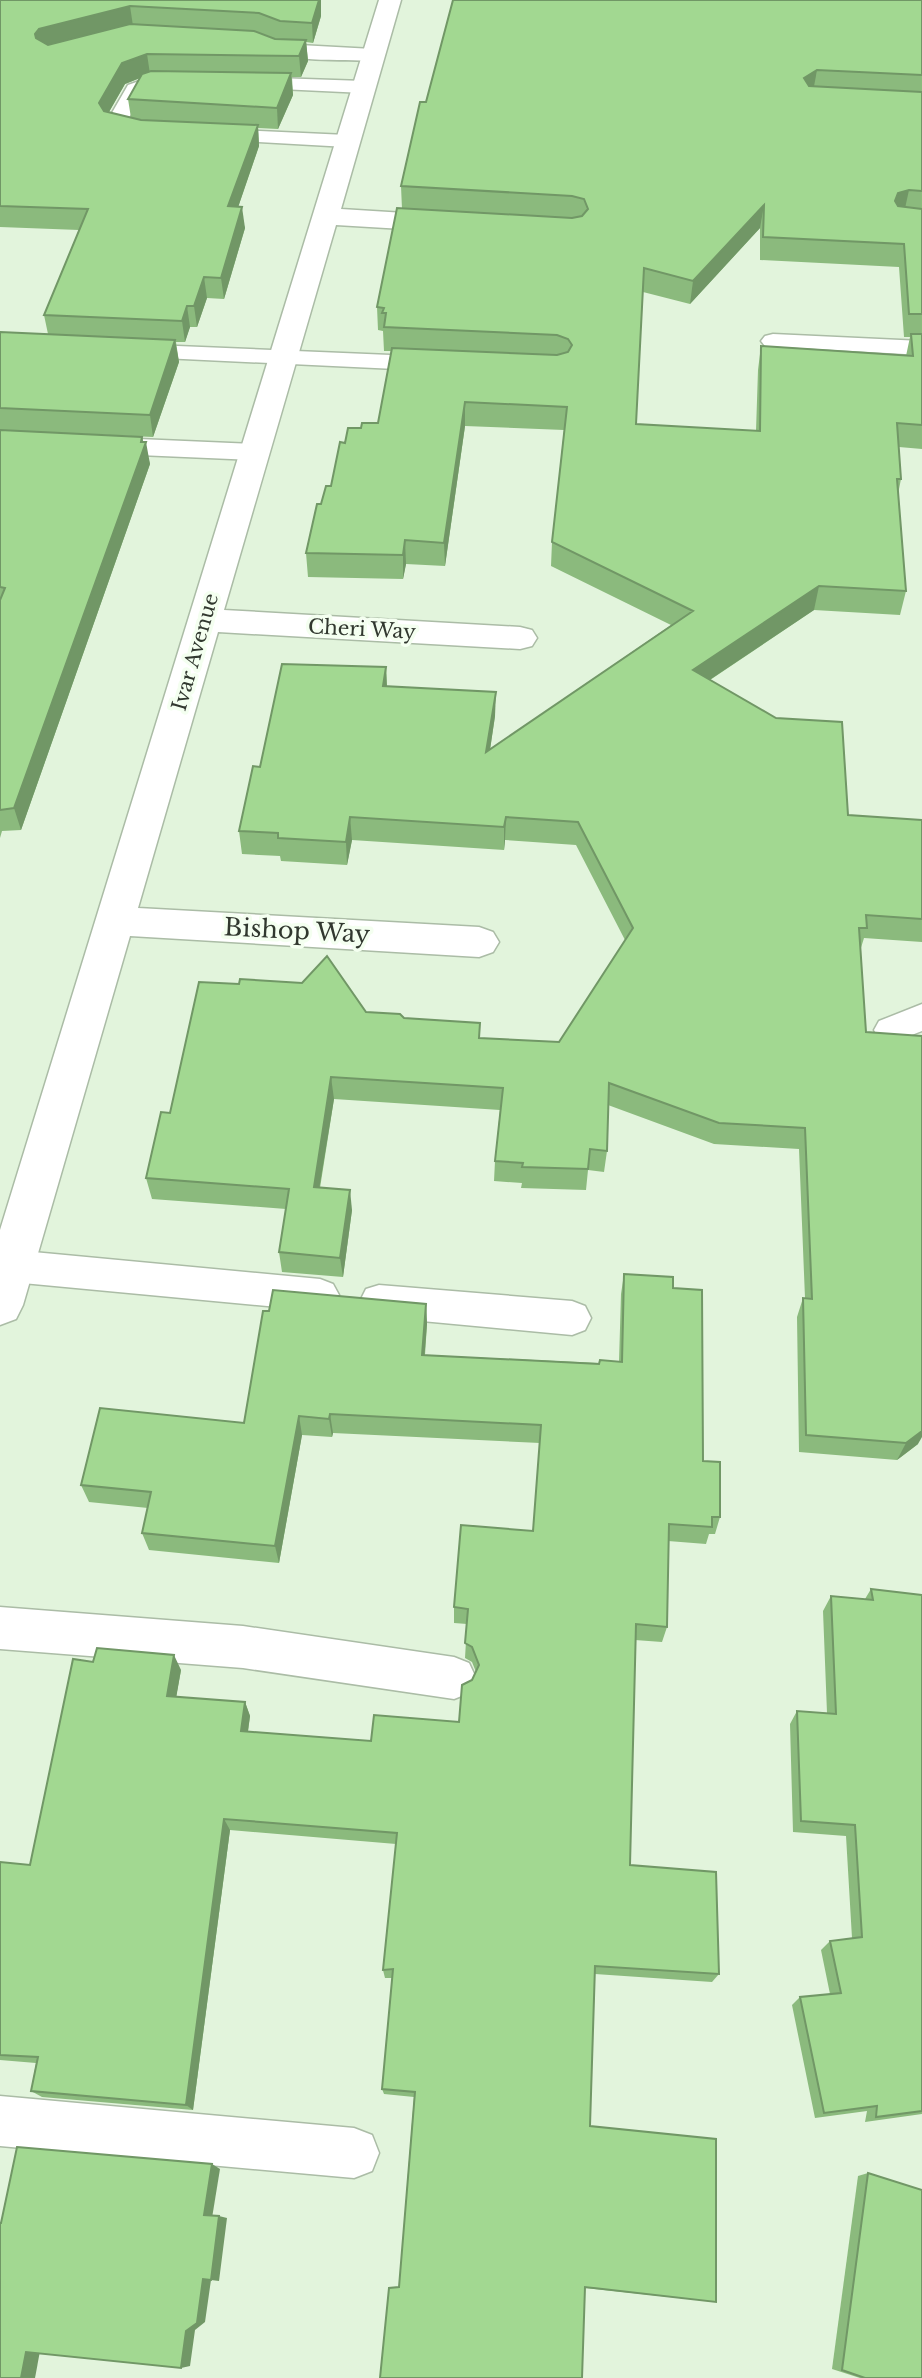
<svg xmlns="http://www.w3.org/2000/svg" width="922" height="2378" font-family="'Libre Baskerville',serif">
  <rect width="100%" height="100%" fill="#e2f4dc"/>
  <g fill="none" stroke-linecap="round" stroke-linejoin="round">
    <g stroke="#abbca6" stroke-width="3">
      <g id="lane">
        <path d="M260 36 281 44 373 49 383 55 373 61C343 59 270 64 250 42L253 38Z"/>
        <path d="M151 77H166L176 83 173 87 143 93 126 123 160 128 163 132 160 136C144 140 117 138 105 125L128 85Z"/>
        <path d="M246 77 364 81 374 87 364 93 239 87 236 83Z"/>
        <path d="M212 129 347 135 357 141 347 147 205 139 202 135 205 131Z"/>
        <path d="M773 334 922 341V355L765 346 761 341 765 336Z"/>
        <path d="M129 344 438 357 446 359 450 364 446 369 438 371 121 356 117 351 121 346Z"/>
        <path d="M0 433 254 444 263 447 267 452 263 457 254 460 0 449Z"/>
        <path d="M922 1004V1031L891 1043 879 1039 874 1030 879 1021Z"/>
        <path d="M12 1250 320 1279 333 1284 339 1295 333 1306 320 1311 12 1282 0 1278V1254Z"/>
        <path d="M379 1285 572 1301 585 1306 591 1318 585 1330 572 1335 379 1317 366 1313 360 1301 366 1289Z"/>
        <path d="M0 1607 243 1626 454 1657 469 1663 476 1678 469 1693 454 1699 243 1668 0 1649Z"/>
        <path d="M0 2096 354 2128 372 2135 379 2153 372 2171 354 2178 0 2146Z"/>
      </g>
    </g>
    <g stroke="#abbca6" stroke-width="3">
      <path id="street" d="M379 0H401L341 209 453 216 462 218 466 224 462 230 453 232 336 225 224 610 520 627 532 630 537 638 532 646 520 649 218 632 138 908 479 927 493 932 499 942 493 952 479 957 130 936 23 1305 16 1319 0 1325V1230Z"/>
    </g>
    <use href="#lane" fill="#fff" fill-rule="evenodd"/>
    <use href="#street" fill="#fff" fill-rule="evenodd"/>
  </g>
  <g fill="#8bba7d" fill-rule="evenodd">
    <path d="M0 0H321V16L313 43 306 42 308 61 301 77H292L293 95 278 129 258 128 259 146 238 207 245 228 224 299 207 298 197 327H190L185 342H176L179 362 153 437 0 430V332L48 334 44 315 79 230 0 227ZM140 78 128 99 131 118 109 112 125 84Z"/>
    <path d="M922 0V449L899 447 901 479 898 494 906 591 900 615 814 610 710 680 848 815 922 820V942L864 938 860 951 866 1032 918 1444 897 1460 799 1452 797 1317 803 1298H805L799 1149 714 1144 608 1105 607 1151 604 1172 588 1170 586 1190 521 1188 522 1183 494 1181 495 1161 500 1110 334 1099 320 1188 352 1210 343 1277 282 1272 279 1252 286 1209 152 1199 146 1178 170 1113 366 1012 404 1018 480 1038 559 1042 625 940 576 845 505 840 504 850 352 840 347 865 281 861 280 856 242 854 239 831 260 767 386 667 387 686 495 716 490 750 671 625 551 566 552 542 564 430 465 426 445 566 406 564 403 579 308 577 306 553 321 504 331 486 345 443 361 428 378 423 391 351H384L383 331 378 330 377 307 402 209 401 186 426 102ZM760 228V260L899 267 904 337H910L906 356 761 346 758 370 756 431 636 424 643 292 690 304Z"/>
    <path d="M0 430 142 437 150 464 21 830 2 831 0 838Z"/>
    <path d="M624 1274 673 1288 703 1461 720 1517 715 1534H709L706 1544 668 1541 667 1627 662 1642 635 1640 630 1865 719 1974 712 1982 595 1974 590 2126 716 2302 585 2288 399 2287 414 2097 384 2094 382 2089 392 1978H385L383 1970 396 1844 230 1830 193 2110 42 2097 31 2091 36 2063 0 2060V1862L30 1865 181 1670 176 1697 245 1702 250 1716 248 1732 371 1741 459 1722 472 1680 476 1672 472 1662 465 1658 467 1624 454 1623V1607L533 1531 540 1443 333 1433 332 1437 302 1435 279 1563 149 1550 142 1533 148 1508 89 1502 81 1485 244 1423 426 1304 427 1324 425 1355 599 1363 619 1362 621 1294Z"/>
    <path d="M871 1589 922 1595V2114L865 2122 867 2111 815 2118 792 2005 800 1997 830 1994 821 1950 830 1941 852 1938 846 1836 793 1832 790 1724 797 1711 827 1713 823 1611 831 1596 865 1599Z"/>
    <path d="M868 2173 922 2378H860L832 2369 858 2176Z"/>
  </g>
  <g fill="#719766">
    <path d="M315 0H321V16L313 43 312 23Z"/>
    <path d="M130 6 133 26 39 54 35 34 39 29Z"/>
    <path d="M306 40 308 61 301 77 299 56Z"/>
    <path d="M147 54 150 74 125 84 102 124 99 103 122 63Z"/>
    <path d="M817 70 813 92 804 78Z"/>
    <path d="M291 73 293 95 278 129 277 108Z"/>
    <path d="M258 125 259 146 231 228 228 206Z"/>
    <path d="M909 190 904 213 893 216 895 201 898 193Z"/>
    <path d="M764 205 760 228 690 304 693 281Z"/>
    <path d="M242 207 245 228 224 299 221 278Z"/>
    <path d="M204 277 207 298 197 327 194 306Z"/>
    <path d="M187 306 190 327 185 342 182 321Z"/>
    <path d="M175 340 179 362 153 437 150 415Z"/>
    <path d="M465 402V426L445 566 444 543Z"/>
    <path d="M142 437 144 448 146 442 150 464 21 830 14 808Z"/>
    <path d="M405 540 406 564 403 579V555Z"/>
    <path d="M819 586 814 610 690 693 693 670Z"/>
    <path d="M386 667 387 690 383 686Z"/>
    <path d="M496 692 495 716 486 776V752Z"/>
    <path d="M350 817 352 840 347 865 346 842Z"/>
    <path d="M506 817 505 840 504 850V827Z"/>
    <path d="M331 1077 334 1099 316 1208 314 1187Z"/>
    <path d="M350 1190 352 1210 343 1277 340 1258Z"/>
    <path d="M426 1304 427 1324 423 1374 422 1355Z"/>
    <path d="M330 1414 333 1433 332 1437 329 1419Z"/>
    <path d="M299 1416 302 1435 279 1563 275 1546Z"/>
    <path d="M922 1431V1437L918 1444 897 1460 906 1443Z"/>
    <path d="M174 1655 181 1670 174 1710 167 1696Z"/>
    <path d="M245 1702 250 1716 246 1744 241 1731Z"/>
    <path d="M224 1819 230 1830 193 2110 186 2105Z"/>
    <path d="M212 2164 220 2169 212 2218 204 2215Z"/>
    <path d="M219 2216 227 2218 219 2281 211 2280 205 2322 195 2330 190 2366 181 2368 186 2331 203 2279Z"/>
    <path d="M40 2351 35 2378H21L26 2352Z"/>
  </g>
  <g fill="#a2d891" stroke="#719766" stroke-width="2">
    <path d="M0 0H319L312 23 280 21 259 13 130 6 39 29 35 34 36 38 48 45 130 24 254 31 275 39 306 40 299 56 147 54 122 63 99 103 104 111 141 120 258 125 228 206 242 207 221 278 204 277 194 306H187L182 321 44 315 88 209 0 206Z"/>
    <path d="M453 0H922V75L817 70 804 78 809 86 922 92V191L909 190 898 193 895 201 898 206 922 209V314H909L904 244 763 237 764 205 693 281 644 268 636 424 760 431 761 346 913 356 911 334H922V425L897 423 901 479H897L906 591 819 586 693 670 776 718 842 722 848 815 922 820V919L866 915 867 928H859L866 1032 922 1036V1431L906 1443 806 1435 803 1298 812 1299 805 1128 719 1123 609 1083 607 1151 590 1149 588 1169 522 1167 523 1163 495 1161 503 1088 331 1077 314 1187 350 1190 340 1258 279 1252 289 1189 146 1178 161 1112 170 1113 199 982 239 984 240 979 302 983 327 956 366 1012 400 1014 404 1018 480 1023 479 1038 559 1042 633 928 578 822 506 817 504 827 350 817 346 842 278 838V833L239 831 253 766 260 767 282 664 386 667 383 686 496 692 486 752 693 611 552 542 567 407 465 402 444 543 405 540 403 555 306 553 317 504H321L326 486H331L340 442 345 443 348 428H361L362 423H378L392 348 557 355 568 352 572 345 568 339 557 335 384 327 386 313H382L384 308 377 307 397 208 572 218 582 216 588 209 584 199 572 196 401 186 420 102H426Z"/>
    <path d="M151 71 291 73 277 108 128 99 142 74Z"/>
    <path d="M0 332 175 340 150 415 0 408Z"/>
    <path d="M0 430 142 437 141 442H146L14 808 0 810V600L5 588 0 587Z"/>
    <path d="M624 1274 673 1277V1288L702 1290 703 1461 720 1462V1517H712V1527L669 1524 667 1627 636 1624 630 1865 716 1872 719 1974 595 1966 590 2126 716 2139V2302L585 2287 582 2378H380L389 2288 399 2287 415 2092 382 2089 393 1969 383 1970 397 1833 224 1819 186 2105 31 2091 38 2057 0 2055V1862L30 1865 73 1659 93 1662 97 1648 174 1655 167 1696 245 1702 241 1731 371 1741 374 1715 459 1722 462 1685 472 1680 479 1665 472 1647 465 1643 468 1609 454 1607 461 1525 533 1531 541 1425 330 1414 329 1419 299 1416 275 1546 142 1533 151 1492 81 1485 100 1408 244 1423 263 1311H269L273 1290 426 1304 422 1355 599 1364 600 1360 622 1362Z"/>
    <path d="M871 1589 922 1595V2111L876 2117 877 2106 824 2113 800 1997 841 1993 830 1941 862 1937 855 1825 801 1821 797 1711 836 1714 831 1596 873 1600Z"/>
    <path d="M17 2147 212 2164 204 2215 219 2216 211 2280 203 2279 197 2323 186 2331 181 2368 26 2352 21 2378H0V2223H1Z"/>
    <path d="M868 2173 922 2190V2378H865L842 2370Z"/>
  </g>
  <g text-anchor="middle" stroke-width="7" stroke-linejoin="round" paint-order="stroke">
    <g font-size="20" fill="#31382f" stroke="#f4fff0">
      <text transform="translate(362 629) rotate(3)" y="7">Cheri Way</text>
      <text transform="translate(195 652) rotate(-74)" y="7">Ivar Avenue</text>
    </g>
    <g font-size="24" fill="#31382f" stroke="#f4fff0">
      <text transform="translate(297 931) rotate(3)" y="8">Bishop Way</text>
    </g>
  </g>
</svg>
